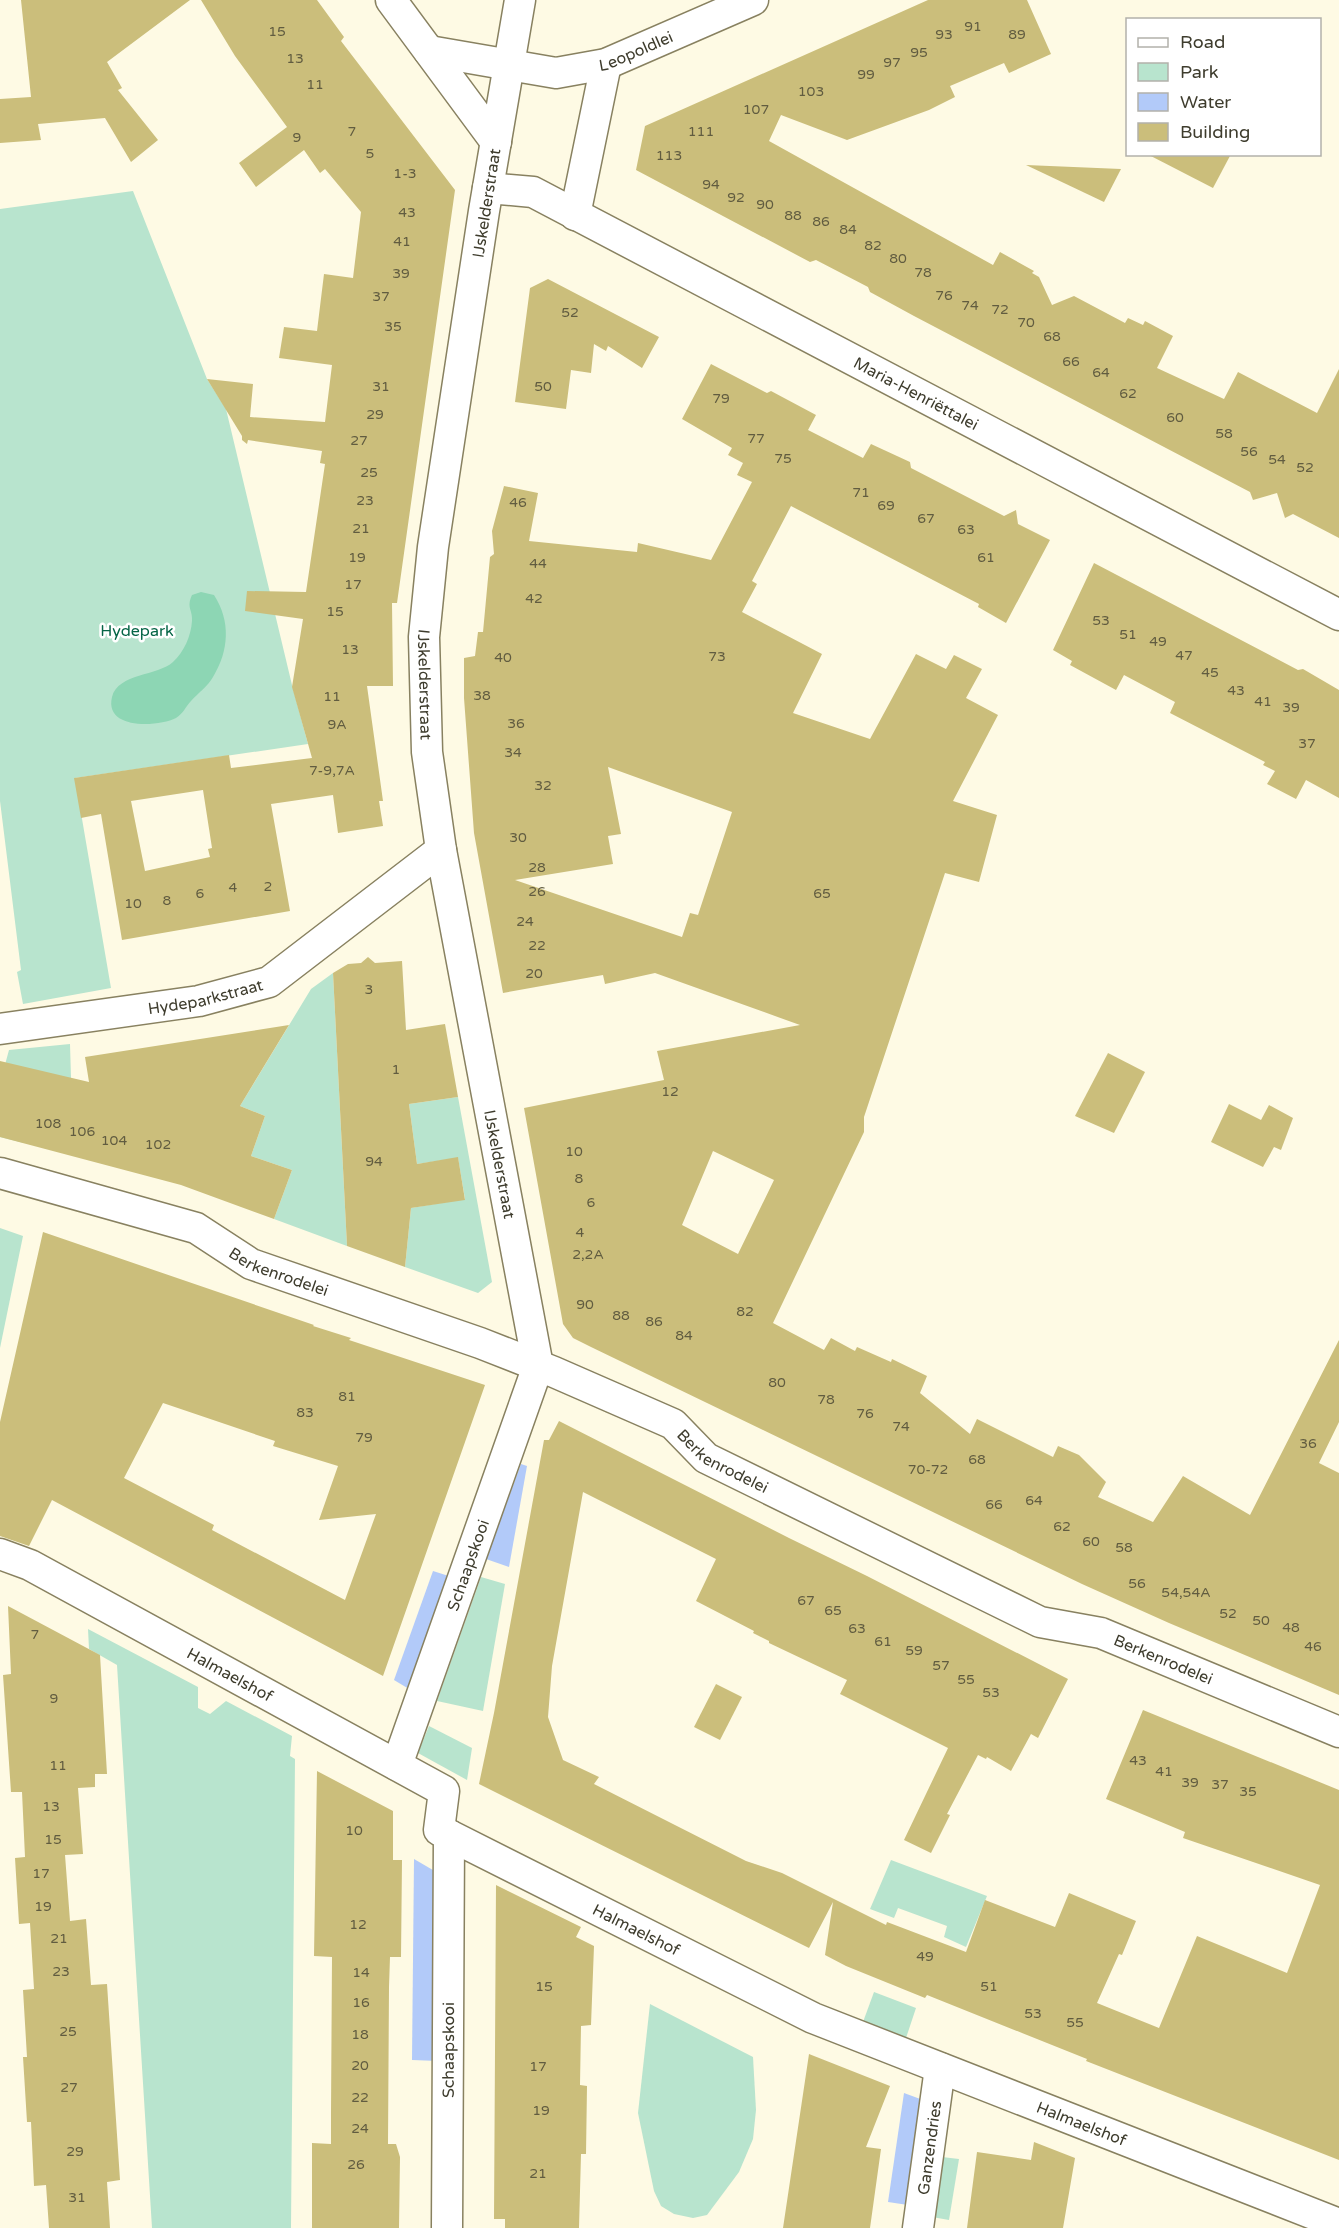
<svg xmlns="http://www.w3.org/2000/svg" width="1339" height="2228" font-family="'Varela Round',sans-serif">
  <rect width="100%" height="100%" fill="#fefae4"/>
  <g fill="#b8e4ce">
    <path d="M133 191 207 379 226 409 292 685 308 744 75 778 111 988 23 1004 17 972 21 970 0 801V209Z"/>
    <path d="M333 973 347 1246 274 1219 292 1170 251 1156 265 1116 240 1106 311 989Z"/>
    <path d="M70 1044 71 1078 37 1094 24 1143 0 1137V1083L9 1050Z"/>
    <path d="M458 1097 492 1282 478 1293 405 1267 411 1208 465 1199 458 1158 417 1164 409 1104Z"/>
    <path d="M0 1228 23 1236 0 1348Z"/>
    <path d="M481 1577 505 1584 483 1711 437 1701Z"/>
    <path d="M88 1629 198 1687V1708L210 1714 226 1701 292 1736 290 1756 295 1759 291 2228H152L117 1665 89 1649Z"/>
    <path d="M429 1726 472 1748 467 1780 418 1753Z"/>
    <path d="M891 1860 987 1896 966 1947 944 1937 947 1926 898 1908 894 1918 870 1909Z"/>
    <path d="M874 1992 916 2008 906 2038 863 2022Z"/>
    <path d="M650 2004 753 2057 756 2110 753 2139 739 2172 707 2215 693 2218 674 2214 661 2206 654 2191 638 2113Z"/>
    <path d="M942 2157 959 2159 949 2220 932 2217Z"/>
  </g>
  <path fill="#8dd6b4" d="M201 592 214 595C231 621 229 651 213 677 208 686 198 693 191 701 186 706 183 714 176 718 158 727 104 730 112 697 118 673 158 676 173 662 184 652 191 636 192 621 193 610 186 608 192 595Z"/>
  <g fill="#b2caf9">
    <path d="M521 1464 527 1466 509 1567 486 1559Z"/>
    <path d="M433 1571 455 1578 414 1692 394 1680Z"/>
    <path d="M414 1859 438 1873V2061L412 2060Z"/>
    <path d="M904 2093 923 2100 908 2205 888 2202Z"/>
  </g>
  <g fill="#cbbe7b" fill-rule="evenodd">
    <path d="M21 0H190L107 62 122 88 118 90 158 140 131 162 105 118 38 124 41 140 0 143V99L31 97Z"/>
    <path d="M201 0H317L344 37 341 41 455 190 397 603H392L393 686H367L383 801H379L383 826 338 833 333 795 271 804 290 911 122 940 101 814 81 818 74 778 229 755 231 768 312 758 292 687 303 619 245 611 247 591 306 592 325 464 320 463 322 451 248 440 247 444 242 440V436L207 379 253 384 250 417 325 422 332 365 279 358 284 327 317 331 324 274 353 278 361 212 325 169 320 173 304 150 256 187 239 163 287 127 235 56ZM203 790 212 848 208 849 210 857 145 871 131 801Z"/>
    <path d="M928 0H1027L1051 54 1009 73 1004 63 950 86 955 97 929 110 847 140 781 115 769 141 993 265 1000 252 1034 271 1032 273 1039 277 1052 305 1074 296 1125 323 1128 318 1143 325 1145 321 1173 336 1157 368 1224 399 1238 372 1317 413 1339 369V538L1293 514 1285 518 1277 493 1253 500 1250 492 914 316 870 292 868 287 816 260 810 262 636 170 645 126Z"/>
    <path d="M1147 154H1231L1213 188Z"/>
    <path d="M1026 165 1121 169 1104 202Z"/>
    <path d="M548 279 659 337 642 368 608 346 606 351 594 344 591 373 571 370 566 409 515 402 530 288Z"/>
    <path d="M711 364 767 393 771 391 816 415 808 430 863 458 871 444 910 462 911 468 1004 516 1016 510 1018 524 1050 540 1006 623 978 607 979 604 791 506 752 581 757 584 742 612 822 654 793 713 870 739 916 654 946 669 954 655 982 669 966 698 998 715 953 801 997 815 979 882 945 873 864 1117V1132L773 1323 824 1350 831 1338 855 1351 857 1347 891 1362 892 1359 927 1376 920 1393 970 1434 977 1419 1053 1457 1058 1446 1079 1455 1106 1482 1098 1497 1153 1522 1183 1476 1250 1515 1339 1340V1422L1319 1463 1339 1473V1695L1169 1623 1082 1584 591 1347 573 1338 563 1324 524 1108 664 1080 657 1051 800 1025 655 973 605 984 603 975 503 993 474 833 464 698V658L475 656 478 632H483L490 557 494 554 492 531 504 486 538 493 529 541 637 552 638 543 711 560 752 482 737 475 743 463 728 455 732 448 682 419ZM608 767 732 812 698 915 690 913 682 937 515 880 613 864 608 836 621 834ZM713 1151 774 1180 738 1254 682 1225Z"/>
    <path d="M1094 563 1298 670 1303 669 1339 690V798L1306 780 1296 799 1267 784 1275 771 1263 765 1265 762 1170 713 1175 702 1124 675 1116 690 1070 665 1072 661 1053 650Z"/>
    <path d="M368 957 375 963 402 961 406 1030 445 1024 458 1097 409 1104 417 1164 458 1157 465 1200 411 1208 405 1267 347 1246 333 973 348 964 361 963Z"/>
    <path d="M289 1025 240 1106 265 1116 251 1156 292 1170 274 1219 181 1185 0 1137V1061L89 1082 85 1057Z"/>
    <path d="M1108 1053 1145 1072 1114 1133 1075 1116Z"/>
    <path d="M1229 1104 1261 1120 1269 1105 1293 1118 1281 1150 1274 1147 1263 1167 1211 1142Z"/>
    <path d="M43 1232 314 1325 313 1326 351 1338 349 1340 485 1385 383 1676 52 1500 29 1546 0 1536V1422ZM163 1403 275 1441 273 1446 338 1466 319 1520 376 1514 345 1600 212 1530 214 1525 124 1478Z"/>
    <path d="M559 1421 789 1538 867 1576 1068 1679 1038 1738 1031 1734 1011 1771 987 1757 986 1759 978 1755 947 1814 950 1815 931 1853 904 1840 948 1748 840 1694 847 1680 769 1643V1641L753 1633 754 1631 696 1601 716 1559 583 1492 552 1666 548 1717 563 1760 599 1777 594 1784 746 1861 782 1873 886 1925 887 1922 966 1952 985 1900 1055 1927 1069 1893 1136 1921 1122 1955 1119 1954 1097 2003 1159 2028 1197 1936 1287 1973 1320 1885 1183 1838 1185 1832 1106 1799 1143 1710 1339 1790V2160L1086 2061 1087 2059 927 1995 925 1998 846 1966 825 1955 833 1902 809 1948 479 1784 494 1713 544 1440H549Z"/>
    <path d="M8 1606 100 1655 107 1774H95V1787L78 1788 83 1854 65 1855 70 1921 86 1919 91 1985 107 1984 120 2180 107 2182 110 2228H49L46 2185 34 2186 31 2122H27L23 2057H27L23 1990 34 1989 30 1923 19 1924 15 1858 25 1857 22 1792H11L3 1675 11 1674Z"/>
    <path d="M716 1684 742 1697 720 1740 694 1727Z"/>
    <path d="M317 1771 393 1811V1860H402L401 1957H390L389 1987 388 2144H396L400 2157 399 2228H312V2143L331 2144V2113L332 1957 314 1956Z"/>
    <path d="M496 1885 581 1927 576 1937 594 1946 591 2025 581 2026 580 2085 587 2086 586 2154H581L579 2228H505V2219H494Z"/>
    <path d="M809 2054 890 2086 866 2147 881 2149 870 2228H783Z"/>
    <path d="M1034 2142 1075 2158 1063 2228H967L977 2152 1031 2160Z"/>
  </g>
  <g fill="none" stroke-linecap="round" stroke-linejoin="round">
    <g stroke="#888160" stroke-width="33">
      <g id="street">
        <path d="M391 0 496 142"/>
        <path id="s1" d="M520 0 484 211 433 547 424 637 427 752 441 850 538 1366"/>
        <path id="s2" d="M429 51 556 73 606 64 753 0"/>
        <path id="s3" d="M488 188 533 192 1339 615"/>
        <path d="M575 215 606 64"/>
        <path id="s4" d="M0 1029 199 1001 269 982 441 850"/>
        <path id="s5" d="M0 1173 196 1228 251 1264 480 1343 554 1372 673 1424 706 1458 1040 1622 1101 1633 1339 1732"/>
        <path id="s6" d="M0 1554 30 1565 444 1791 439 1830 813 2018 1339 2224"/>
        <path id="s7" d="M397 1765 538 1366"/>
        <path id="s8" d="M447 2228 449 1835"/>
        <path id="s9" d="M918 2228 940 2068"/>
      </g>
    </g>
    <use href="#street" stroke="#fff" stroke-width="30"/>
  </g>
  <g text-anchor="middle" stroke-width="5" stroke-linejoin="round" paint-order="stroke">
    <g font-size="14" fill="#615c40">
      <text x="973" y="31">91</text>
      <text x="277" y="36">15</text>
      <text x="944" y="39">93</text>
      <text x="1017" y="39">89</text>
      <text x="919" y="57">95</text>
      <text x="295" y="63">13</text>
      <text x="892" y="67">97</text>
      <text x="866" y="79">99</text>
      <text x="315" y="89">11</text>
      <text x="811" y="96">103</text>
      <text x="756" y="114">107</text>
      <text x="352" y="136">7</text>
      <text x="701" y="136">111</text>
      <text x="297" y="142">9</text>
      <text x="370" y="158">5</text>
      <text x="669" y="160">113</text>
      <text x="405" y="178">1-3</text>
      <text x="711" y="189">94</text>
      <text x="736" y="202">92</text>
      <text x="765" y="209">90</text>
      <text x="407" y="217">43</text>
      <text x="793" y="220">88</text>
      <text x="821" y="226">86</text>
      <text x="848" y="234">84</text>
      <text x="402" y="246">41</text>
      <text x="873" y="250">82</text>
      <text x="898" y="263">80</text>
      <text x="923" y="277">78</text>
      <text x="401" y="278">39</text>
      <text x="944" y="300">76</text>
      <text x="381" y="301">37</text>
      <text x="970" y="310">74</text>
      <text x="1000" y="314">72</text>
      <text x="570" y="317">52</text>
      <text x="1026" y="327">70</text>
      <text x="393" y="331">35</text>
      <text x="1052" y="341">68</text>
      <text x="1071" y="366">66</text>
      <text x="1101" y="377">64</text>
      <text x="381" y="391">31</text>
      <text x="543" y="391">50</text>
      <text x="1128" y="398">62</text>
      <text x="721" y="403">79</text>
      <text x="375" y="419">29</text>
      <text x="1175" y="422">60</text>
      <text x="1224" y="438">58</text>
      <text x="756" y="443">77</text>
      <text x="359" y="445">27</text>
      <text x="1249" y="456">56</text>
      <text x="783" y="463">75</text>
      <text x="1277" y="464">54</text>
      <text x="1305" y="472">52</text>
      <text x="369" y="477">25</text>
      <text x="861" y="497">71</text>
      <text x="365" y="505">23</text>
      <text x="518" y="507">46</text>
      <text x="886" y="510">69</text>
      <text x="926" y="523">67</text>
      <text x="361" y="533">21</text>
      <text x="966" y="534">63</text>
      <text x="357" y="562">19</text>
      <text x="986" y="562">61</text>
      <text x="538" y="568">44</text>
      <text x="353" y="589">17</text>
      <text x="534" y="603">42</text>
      <text x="335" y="616">15</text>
      <text x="1101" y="625">53</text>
      <text x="1128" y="639">51</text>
      <text x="1158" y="646">49</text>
      <text x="350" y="654">13</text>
      <text x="1184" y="660">47</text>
      <text x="717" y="661">73</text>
      <text x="503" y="662">40</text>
      <text x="1210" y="677">45</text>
      <text x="1236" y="695">43</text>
      <text x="482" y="700">38</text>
      <text x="332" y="701">11</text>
      <text x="1263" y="706">41</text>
      <text x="1291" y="712">39</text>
      <text x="516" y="728">36</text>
      <text x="337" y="729">9A</text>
      <text x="1307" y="748">37</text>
      <text x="513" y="757">34</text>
      <text x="332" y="775">7-9,7A</text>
      <text x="543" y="790">32</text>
      <text x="518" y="842">30</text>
      <text x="537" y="872">28</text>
      <text x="268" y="891">2</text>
      <text x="233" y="892">4</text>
      <text x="537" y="896">26</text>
      <text x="200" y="898">6</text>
      <text x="822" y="898">65</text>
      <text x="167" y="905">8</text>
      <text x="133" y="908">10</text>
      <text x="525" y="926">24</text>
      <text x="537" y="950">22</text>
      <text x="534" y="978">20</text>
      <text x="369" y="994">3</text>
      <text x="396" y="1074">1</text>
      <text x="670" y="1096">12</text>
      <text x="48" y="1128">108</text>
      <text x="82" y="1136">106</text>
      <text x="114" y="1145">104</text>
      <text x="158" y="1149">102</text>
      <text x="574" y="1156">10</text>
      <text x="374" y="1166">94</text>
      <text x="579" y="1183">8</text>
      <text x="591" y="1207">6</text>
      <text x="580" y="1237">4</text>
      <text x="588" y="1259">2,2A</text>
      <text x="585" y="1309">90</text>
      <text x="745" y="1316">82</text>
      <text x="621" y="1320">88</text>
      <text x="654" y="1326">86</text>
      <text x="684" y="1340">84</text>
      <text x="777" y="1387">80</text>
      <text x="347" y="1401">81</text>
      <text x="826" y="1404">78</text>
      <text x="305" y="1417">83</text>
      <text x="865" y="1418">76</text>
      <text x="901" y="1431">74</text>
      <text x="364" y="1442">79</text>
      <text x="1308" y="1448">36</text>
      <text x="977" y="1464">68</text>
      <text x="928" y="1474">70-72</text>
      <text x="1034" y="1505">64</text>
      <text x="994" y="1509">66</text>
      <text x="1062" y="1531">62</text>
      <text x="1091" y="1546">60</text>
      <text x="1124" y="1552">58</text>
      <text x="1137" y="1588">56</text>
      <text x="1186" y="1597">54,54A</text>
      <text x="806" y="1605">67</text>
      <text x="833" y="1615">65</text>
      <text x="1228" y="1618">52</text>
      <text x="1261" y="1625">50</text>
      <text x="1291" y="1632">48</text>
      <text x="857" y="1633">63</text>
      <text x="35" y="1639">7</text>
      <text x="883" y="1646">61</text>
      <text x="1313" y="1651">46</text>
      <text x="914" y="1655">59</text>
      <text x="941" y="1670">57</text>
      <text x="966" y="1684">55</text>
      <text x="991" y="1697">53</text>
      <text x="54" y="1703">9</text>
      <text x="1138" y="1765">43</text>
      <text x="58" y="1770">11</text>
      <text x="1164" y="1776">41</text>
      <text x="1190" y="1787">39</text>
      <text x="1220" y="1789">37</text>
      <text x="1248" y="1796">35</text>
      <text x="51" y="1811">13</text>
      <text x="354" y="1835">10</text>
      <text x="53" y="1844">15</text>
      <text x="41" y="1878">17</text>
      <text x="43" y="1911">19</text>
      <text x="358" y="1929">12</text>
      <text x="59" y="1943">21</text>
      <text x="925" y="1961">49</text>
      <text x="61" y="1976">23</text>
      <text x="361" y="1977">14</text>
      <text x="544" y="1991">15</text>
      <text x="989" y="1991">51</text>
      <text x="361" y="2007">16</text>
      <text x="1033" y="2018">53</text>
      <text x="1075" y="2027">55</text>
      <text x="68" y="2036">25</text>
      <text x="360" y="2039">18</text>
      <text x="360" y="2070">20</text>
      <text x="538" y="2071">17</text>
      <text x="69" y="2092">27</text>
      <text x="360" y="2102">22</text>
      <text x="541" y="2115">19</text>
      <text x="360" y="2133">24</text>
      <text x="75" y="2156">29</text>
      <text x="356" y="2169">26</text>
      <text x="538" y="2178">21</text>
      <text x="77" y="2202">31</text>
    </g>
    <g font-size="16" fill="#3e3c2d" stroke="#fff">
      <text dy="6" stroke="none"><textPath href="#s2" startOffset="212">Leopoldlei</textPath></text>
      <text transform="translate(486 203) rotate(-81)" y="6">IJskelderstraat</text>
      <text dy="6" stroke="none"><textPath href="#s3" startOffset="478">Maria-Henriëttalei</textPath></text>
      <text dy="6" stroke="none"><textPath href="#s1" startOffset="692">IJskelderstraat</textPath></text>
      <text dy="6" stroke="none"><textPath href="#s4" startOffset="208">Hydeparkstraat</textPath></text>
      <text dy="6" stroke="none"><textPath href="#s1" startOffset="1178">IJskelderstraat</textPath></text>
      <text dy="6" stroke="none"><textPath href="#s5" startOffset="298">Berkenrodelei</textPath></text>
      <text dy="6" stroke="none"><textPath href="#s5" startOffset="784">Berkenrodelei</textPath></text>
      <text dy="6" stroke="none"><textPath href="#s7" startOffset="212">Schaapskooi</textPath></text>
      <text dy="6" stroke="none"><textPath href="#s5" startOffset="1270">Berkenrodelei</textPath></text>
      <text dy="6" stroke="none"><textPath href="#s6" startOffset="260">Halmaelshof</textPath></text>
      <text dy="6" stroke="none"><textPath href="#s6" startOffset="764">Halmaelshof</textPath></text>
      <text dy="6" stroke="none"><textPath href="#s8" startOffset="178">Schaapskooi</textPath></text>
      <text dy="6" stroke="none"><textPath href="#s6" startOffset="1250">Halmaelshof</textPath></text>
      <text dy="6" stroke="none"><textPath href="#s9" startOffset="81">Ganzendries</textPath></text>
    </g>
    <g font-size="16" fill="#056546" stroke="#fff">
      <text x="137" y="636">Hydepark</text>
    </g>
  </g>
  <rect x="1126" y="18" width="195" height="138" fill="#ffffff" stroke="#b2b1ab" stroke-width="1.5"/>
  <rect x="1138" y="38" width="30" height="9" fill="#ffffff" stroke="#b2b1ab" stroke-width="1.5"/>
  <text x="1180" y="48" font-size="18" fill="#3e3c2d">Road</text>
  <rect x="1138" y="63" width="30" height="18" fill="#b8e4ce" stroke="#b2b1ab" stroke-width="1.5"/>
  <text x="1180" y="78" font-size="18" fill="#3e3c2d">Park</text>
  <rect x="1138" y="93" width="30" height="18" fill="#b2caf9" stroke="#b2b1ab" stroke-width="1.5"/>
  <text x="1180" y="108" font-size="18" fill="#3e3c2d">Water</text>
  <rect x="1138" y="123" width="30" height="18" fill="#cbbe7b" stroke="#b2b1ab" stroke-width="1.5"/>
  <text x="1180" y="138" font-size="18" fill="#3e3c2d">Building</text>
</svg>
